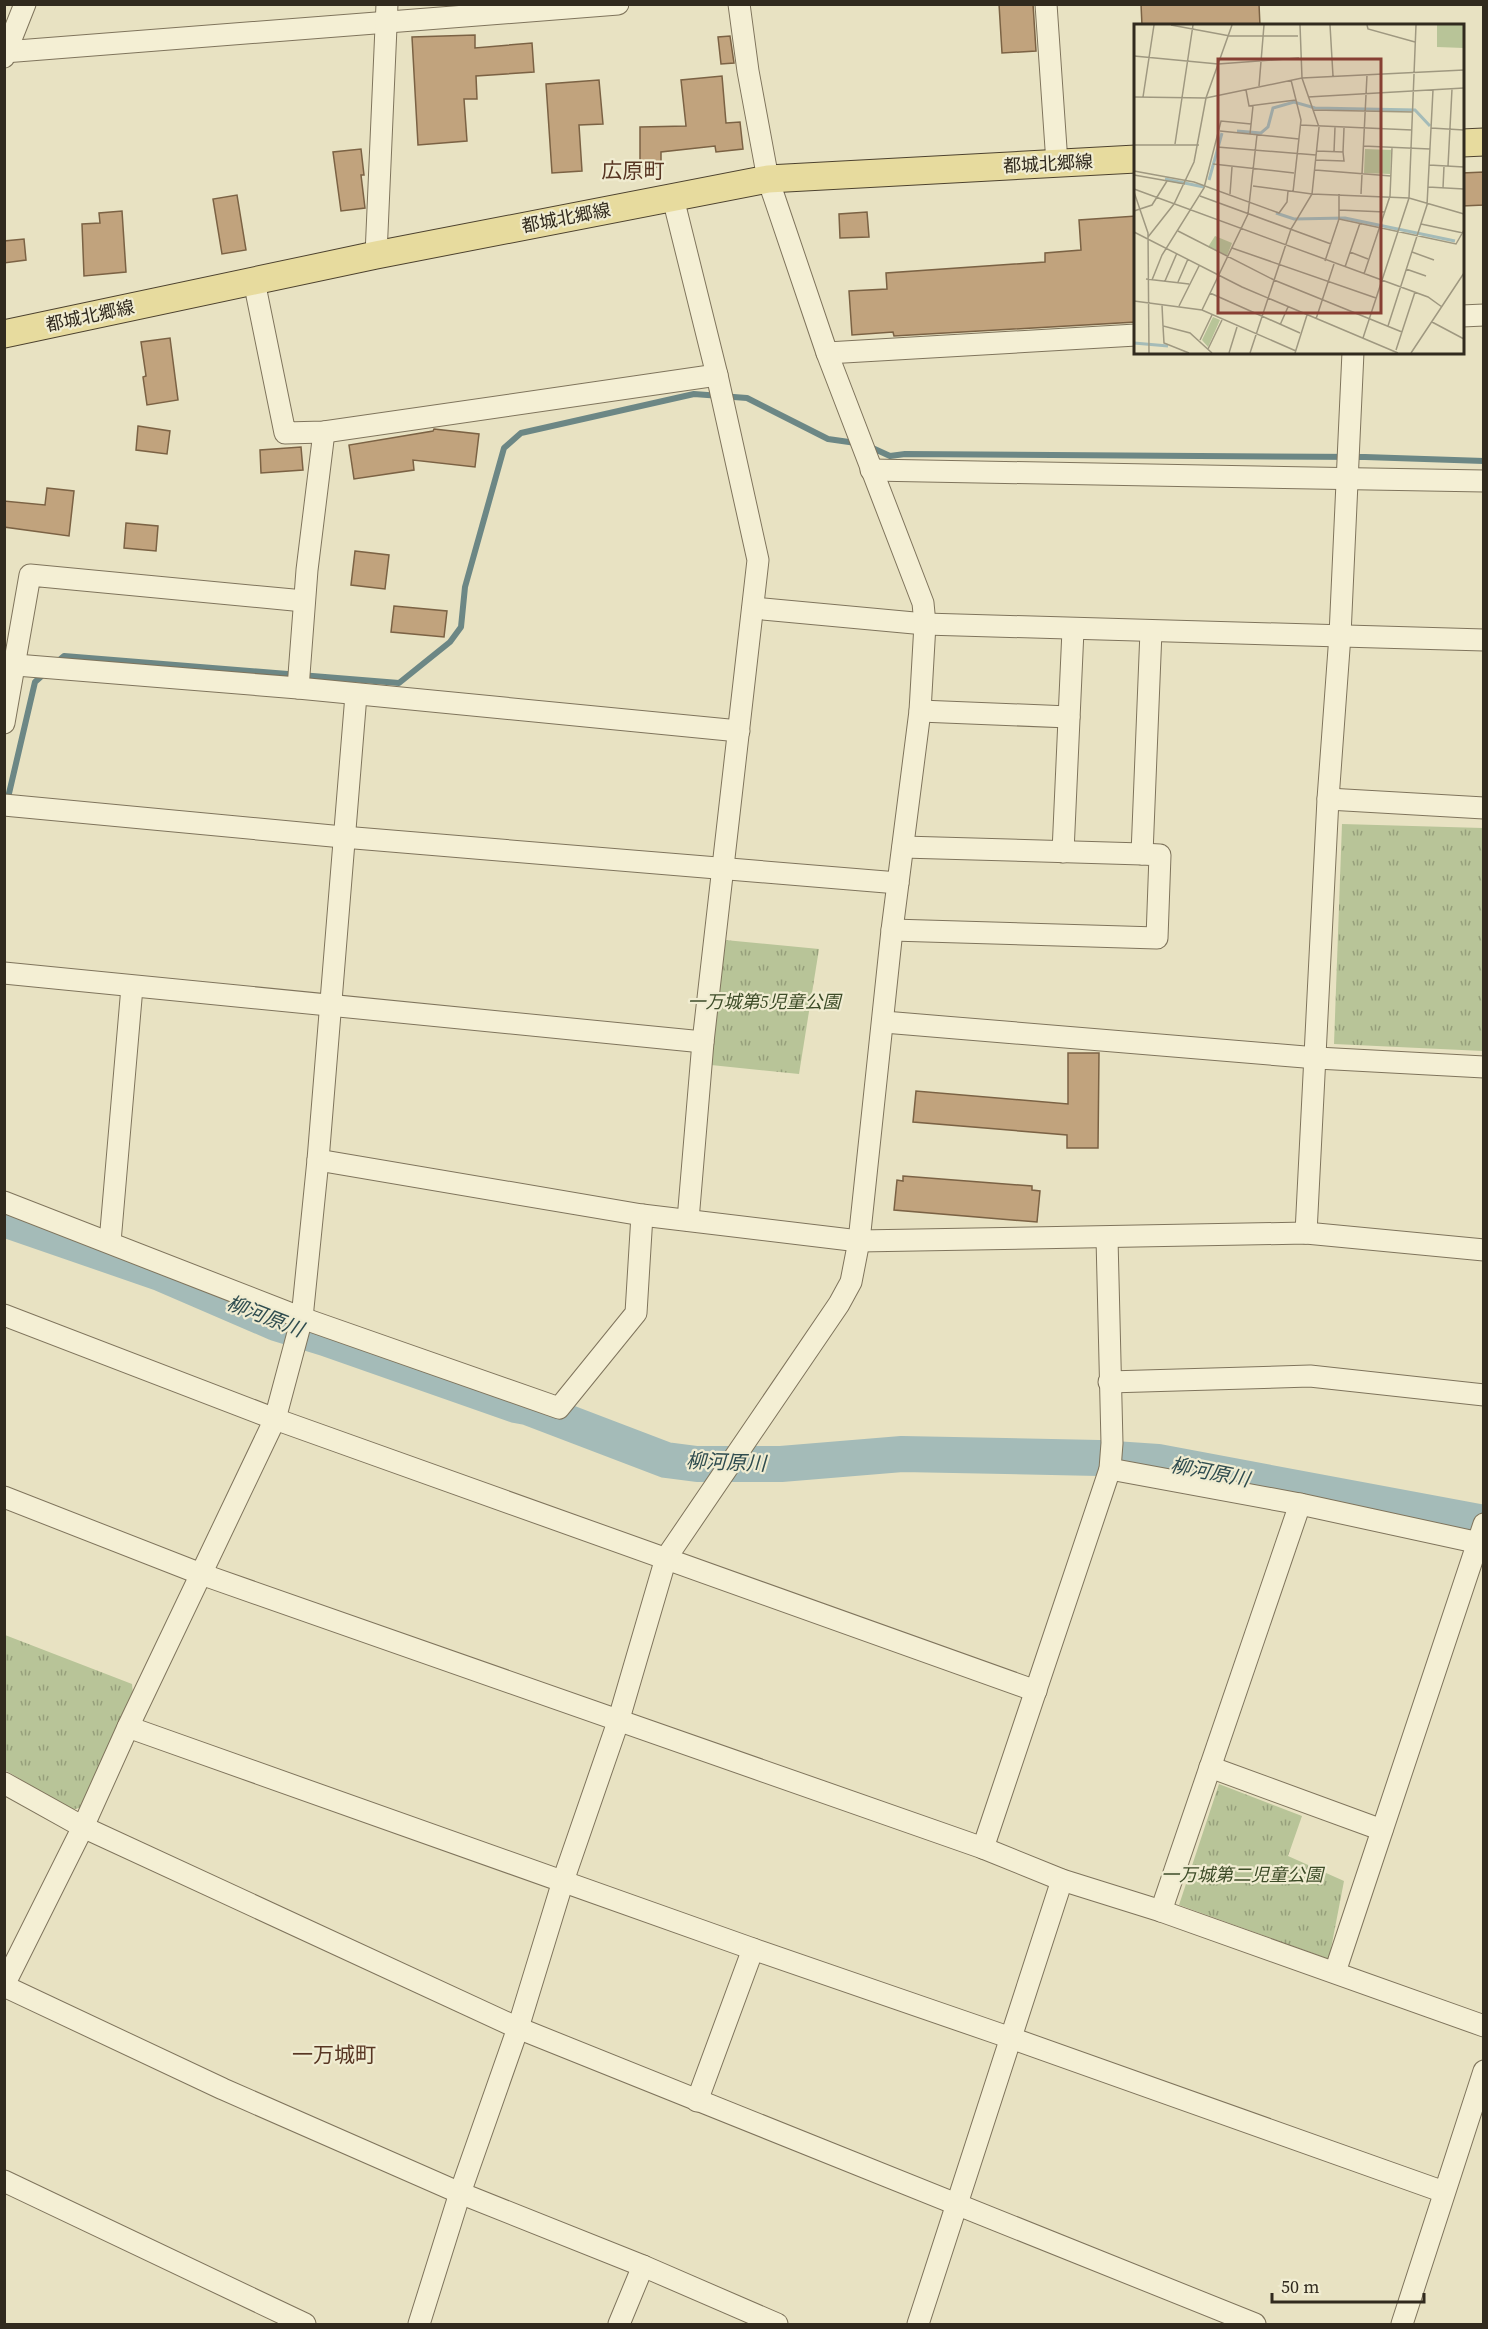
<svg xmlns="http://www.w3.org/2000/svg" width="1488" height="2329" font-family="'Source Serif 4','Noto Sans JP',serif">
  <defs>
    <pattern id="park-tufts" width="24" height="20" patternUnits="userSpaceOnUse" patternTransform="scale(1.5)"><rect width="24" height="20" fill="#b8c498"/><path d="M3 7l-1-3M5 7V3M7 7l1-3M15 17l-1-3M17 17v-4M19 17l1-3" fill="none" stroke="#969f7b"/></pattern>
  </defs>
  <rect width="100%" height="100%" fill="#e8e2c2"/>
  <g fill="url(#park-tufts)">
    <path d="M1342 824 1483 828V1051L1334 1044Z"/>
    <path d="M725 940 819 949 799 1074 711 1065Z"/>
    <path d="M5 1635 132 1684 133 1694 82 1807 72 1810 5 1770Z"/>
    <path d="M1219 1784 1302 1816 1288 1856 1344 1881 1329 1959 1179 1905Z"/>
  </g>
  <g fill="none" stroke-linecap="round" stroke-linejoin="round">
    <g stroke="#6c8785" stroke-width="6">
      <path d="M868 446 890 456 905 454 1365 457 1484 461"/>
      <path d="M57 662 64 656 399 683 450 642 461 627 465 587 504 448 521 433 694 394 747 398 828 439 856 443"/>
      <path d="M7 802 35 682 45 673"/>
    </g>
    <path stroke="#a4bbb8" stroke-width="36" d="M4 1219 160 1273 276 1323 325 1338 516 1405 527 1407 666 1460 697 1464H781L902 1454 1099 1458 1158 1462 1484 1523"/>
  </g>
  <g fill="#c1a37d" stroke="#7b6244" stroke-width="1.5">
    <path d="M999 4H1033L1036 51 1002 53Z"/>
    <path d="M1141 4H1259L1260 26H1142Z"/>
    <path d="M475 35V48L532 43 534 72 476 76 477 99H464L467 141 418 145 412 37Z"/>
    <path d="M730 36 734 63 721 64 718 37Z"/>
    <path d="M722 76 726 123 740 122 743 149 716 152 715 146 661 152V167H640V127L686 126 681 80Z"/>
    <path d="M599 80 603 124 579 125 582 171 552 173 546 84Z"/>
    <path d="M361 149 364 175H361L365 208 341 211 333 152Z"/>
    <path d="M1484 172V205L1462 206V173Z"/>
    <path d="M237 195 246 250 222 254 213 199Z"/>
    <path d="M122 211 126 272 84 276 82 224 100 223 99 213Z"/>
    <path d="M867 212 869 237 840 238 839 214Z"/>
    <path d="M1136 216V322L894 336 893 332 852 335 849 291 887 289 886 273 1045 262V253L1081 250 1079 220Z"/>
    <path d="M24 239 26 260 4 263V241Z"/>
    <path d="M170 338 178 400 147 405 143 377 146 376 141 342Z"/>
    <path d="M138 426 170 431 167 454 136 450Z"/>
    <path d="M434 429 479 434 475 467 413 460 414 470 354 479 349 445 433 431Z"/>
    <path d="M301 447 303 470 261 473 260 450Z"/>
    <path d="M47 488 74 491 69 536 4 527V501L45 505Z"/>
    <path d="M126 523 158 526 156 551 124 548Z"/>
    <path d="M355 551 389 555 385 589 351 585Z"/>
    <path d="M394 606 447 611 444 637 391 632Z"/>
    <path d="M1068 1053H1099L1098 1148H1067V1135L913 1122 916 1091 1068 1104Z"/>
    <path d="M903 1176 1032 1186V1190L1040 1191 1037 1222 894 1210 897 1180 903 1181Z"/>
  </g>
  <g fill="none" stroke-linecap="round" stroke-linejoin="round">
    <g stroke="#7f745c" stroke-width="23">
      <g id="minor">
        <path d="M1046 4 1057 163"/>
        <path d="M4 52 618 4"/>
        <path d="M4 57 25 4"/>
        <path d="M673 198 717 375 758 560 703 1042 688 1220"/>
        <path d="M376 255 387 4"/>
        <path d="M254 281 285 433 324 432 717 375"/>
        <path d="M1462 316 1484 315"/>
        <path d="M827 353 1136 335"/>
        <path d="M871 470 1484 481"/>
        <path d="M753 608 925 624 1484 640"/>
        <path d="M16 665 298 688 739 731"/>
        <path d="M298 688 307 570 324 432"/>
        <path d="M920 711 1069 717"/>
        <path d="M4 723 30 575 304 601"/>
        <path d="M1328 799 1484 808"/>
        <path d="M4 805 343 837 898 883"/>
        <path d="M903 847 1142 854 1151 631"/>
        <path d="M1063 852 1073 630"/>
        <path d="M892 930 1157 938 1160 855 1142 854"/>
        <path d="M4 973 703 1042"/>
        <path d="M884 1022 1317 1058 1484 1067"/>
        <path d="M318 1160 642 1215 859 1241 1306 1233 1484 1250"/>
        <path d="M4 1202 302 1318 559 1408 636 1313 642 1215"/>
        <path d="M1306 1233 1328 799 1340 635 1353 352"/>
        <path d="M110 1242 132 987"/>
        <path d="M4 1315 275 1419 1036 1691"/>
        <path d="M1109 1382 1310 1376 1484 1395"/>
        <path d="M1110 1469 1300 1504 1484 1544"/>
        <path d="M4 1497 201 1574 983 1848 1062 1880 1161 1911 1484 2026"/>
        <path d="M128 1727 753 1949 1011 2038 1444 2192"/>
        <path d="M1210 1767 1382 1830"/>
        <path d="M4 1783 83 1827 518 2028 1255 2324"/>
        <path d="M983 1848 1110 1469 1112 1443 1107 1238"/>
        <path d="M1161 1911 1300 1504"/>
        <path d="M1335 1972 1484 1524"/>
        <path d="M4 1985 83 1827 128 1727 275 1419 302 1318 318 1160 356 695"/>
        <path d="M4 1986 223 2089 460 2193 643 2266 777 2324"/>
        <path d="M697 2101 753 1949"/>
        <path d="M4 2181 305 2324"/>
        <path d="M419 2324 460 2193 518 2028 563 1881 618 1722 666 1558 839 1304 851 1282 859 1241 892 930 920 711 925 624 923 603 827 353 768 179 748 71 739 4"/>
        <path d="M619 2324 643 2266"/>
        <path d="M918 2324 1062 1880"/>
        <path d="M1402 2324 1484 2071"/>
      </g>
    </g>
    <g stroke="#4d422f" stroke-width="29">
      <g id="major">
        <path d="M1462 143 1484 142"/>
        <path d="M4 334 376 255 768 179 1136 159"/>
      </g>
    </g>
    <use href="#minor" stroke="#f4efd4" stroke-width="21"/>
    <use href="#major" stroke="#e7db9e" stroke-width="27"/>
  </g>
  <g text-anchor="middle" stroke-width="4.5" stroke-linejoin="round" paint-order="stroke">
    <g font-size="18" fill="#312a1e" stroke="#f0ecd1">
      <text transform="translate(1048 164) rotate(-3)" y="6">都城北郷線</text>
      <text transform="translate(566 218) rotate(-11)" y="6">都城北郷線</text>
      <text transform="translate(90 316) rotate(-12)" y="6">都城北郷線</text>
    </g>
    <g font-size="18" font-style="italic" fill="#3c4b27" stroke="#f0ecd1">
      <text x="764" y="1008">一万城第5児童公園</text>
      <text x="1242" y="1881">一万城第二児童公園</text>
    </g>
    <g font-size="20" font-style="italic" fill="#2f4c4f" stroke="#f0ecd1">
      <text transform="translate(265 1316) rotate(21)" y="7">柳河原川</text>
      <text transform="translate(726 1462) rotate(2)" y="7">柳河原川</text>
      <text transform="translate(1210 1472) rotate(11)" y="7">柳河原川</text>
    </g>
    <g font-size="21" fill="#583623" stroke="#f0ecd1">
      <text x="633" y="178">広原町</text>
      <text x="334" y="2062">一万城町</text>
    </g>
  </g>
  <g transform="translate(1134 24)">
    <rect width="330" height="330" fill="#e8e2c2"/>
    <path d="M231 125 257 126 256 150 230 149ZM81 212 98 219 93 232 74 223ZM79 293 86 296 74 323 68 316Z" fill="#b8c498"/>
    <path d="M303 1H330V24L303 23Z" fill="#b8c498"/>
    <path fill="none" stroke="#a4bbb8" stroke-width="3" d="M103 107 127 109 134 103 139 84 160 78 181 84 281 86 296 102M31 155 70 163M75 156 88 109M142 189 160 195 211 194 321 217M0 319 34 322"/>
    <path fill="none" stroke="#9f9880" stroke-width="1.5" d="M37 1 96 12H164M196 1 199 52M233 1 234 5 281 18M0 32 84 40 165 34M157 56 167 96 159 168M125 62 130 1M112 66 115 82 162 76M0 73 72 74 168 54 330 46M9 73 20 1M174 73 330 64M179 86 279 88M166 101 278 106M297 104 330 106M86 107 165 115M116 110 119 82M41 120 59 1M0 121H65M229 122 296 125M83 123 182 131M183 127 209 128 210 104M200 128 201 103M181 136 210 137 209 128M79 140 160 149M295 141 330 143M314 142 318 65M181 146 257 152M0 147 60 158 145 189 153 178 154 167M0 151 51 160M119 162 178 170 275 174 330 190M294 163 330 165M309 164 310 142M0 165 294 273 308 283M0 168 14 209 15 329M96 170 98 143M227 170 233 51M66 172 197 220M205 186 251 188M0 187 18 181 33 157M205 195 322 220 330 206M287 200 329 209M44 207 140 256 268 308M0 208 108 263 264 329M14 213 40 180 60 138 72 74 98 1M98 224 242 274M216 228 234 235M278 228 300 236M191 237 205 195V170M211 243 226 199M272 245 292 252M230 250 256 172 258 124M12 255 55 260M18 256 28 231 70 164 87 97 117 100M31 257 43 229M44 258 54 235M76 269 166 309M0 277 68 286 162 327M28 281 29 302 56 309 78 329M45 282 65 242M68 286 114 190 123 111M182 295 200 240M298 298 330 315M146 301 154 283M29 302 30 319 55 329M254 302 293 181 299 66M229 314 275 174 282 1M66 316 78 291M74 325 88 296M262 326 281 268M95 329 103 303M116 329 157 205 178 170 185 103 168 54 166 1M161 329 173 291M277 329 330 249"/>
    <path fill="#873f33" fill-opacity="0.15" stroke="#873f33" stroke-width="3" d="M84 35H247V289H84Z"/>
    <rect width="330" height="330" fill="none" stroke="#312a1e" stroke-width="3"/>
  </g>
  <rect width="1488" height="2329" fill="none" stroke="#312a1e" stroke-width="12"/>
  <path d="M1272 2293v9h152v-9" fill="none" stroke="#312a1e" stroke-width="3"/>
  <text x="1281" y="2293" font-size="18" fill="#312a1e" stroke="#f0ecd1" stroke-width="4.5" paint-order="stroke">50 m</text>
</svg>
